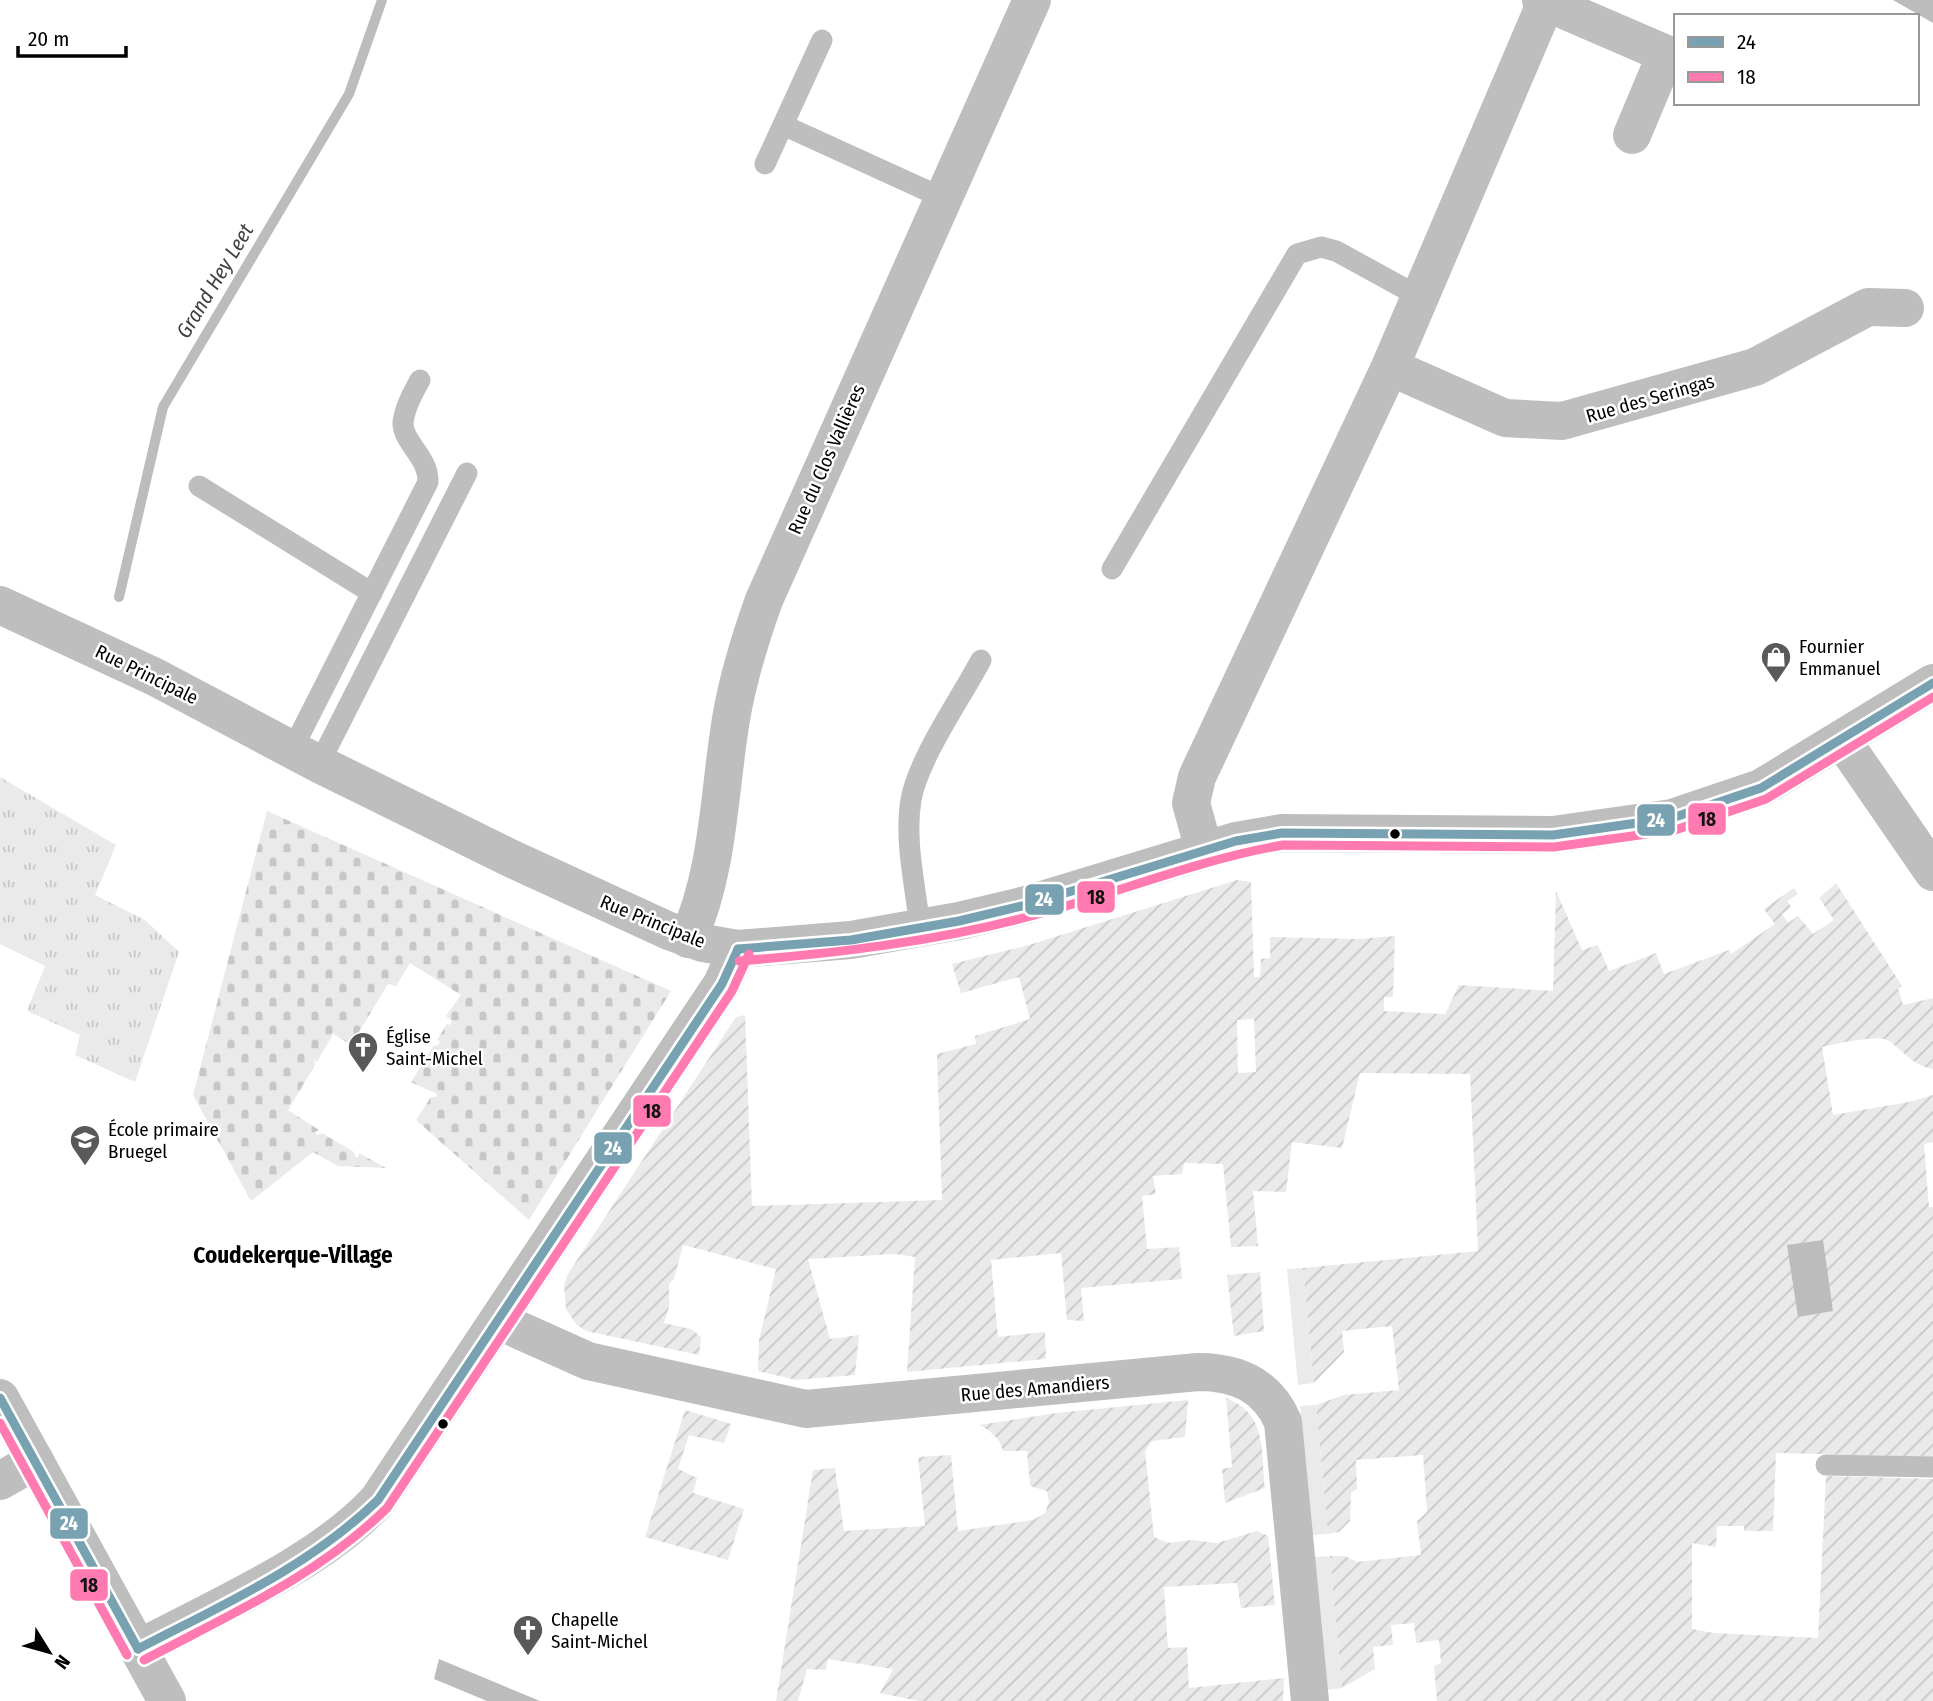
<svg xmlns="http://www.w3.org/2000/svg" width="1933" height="1701" font-family="'Fira Sans Condensed',sans-serif">
  <defs>
    <pattern id="cemetery-stones" width="16" height="16" patternUnits="userSpaceOnUse" patternTransform="scale(1.75)"><rect width="16" height="16" fill="#eaeaea"/><path d="M2 7V4a2 2 0 0 1 4 0v3zM10 15v-3a2 2 0 0 1 4 0v3z" fill="#c7c7c7"/></pattern>
    <pattern id="park-tufts" width="24" height="20" patternUnits="userSpaceOnUse" patternTransform="scale(1.75)"><rect width="24" height="20" fill="#eaeaea"/><path d="M3 7l-1-3M5 7V3M7 7l1-3M15 17l-1-3M17 17v-4M19 17l1-3" fill="none" stroke="#c7c7c7"/></pattern>
    <pattern id="garden-furrows" width="10" height="10" patternUnits="userSpaceOnUse" patternTransform="scale(1.75)"><rect width="10" height="10" fill="#eaeaea"/><path d="M-1 1l2-2M0 10L10 0M9 11l2-2" fill="none" stroke="#c7c7c7"/></pattern>
  </defs>
  <rect width="100%" height="100%" fill="#fff"/>
  <g fill="#eaeaea">
    <path d="M1303 1268 1314 1383 1298 1385 1287 1269Z"/>
    <path d="M1316 1405 1328 1534 1312 1535 1300 1406Z"/>
    <path d="M1330 1556 1342 1688 1326 1690 1314 1557Z"/>
  </g>
  <path fill="url(#cemetery-stones)" d="M267 811 671 991 529 1220 416 1120 431 1097H436L437 1094 411 1082 422 1065 425 1066 427 1063 424 1061 434 1045 438 1046 440 1041 437 1040 447 1024 450 1025 452 1021 446 1016 461 995 410 963 396 986 388 984 351 1045 332 1033V1036L317 1062 314 1060 315 1065 288 1110 319 1130 315 1132 317 1135 322 1133 354 1152 355 1157H358L359 1153 386 1168 338 1166 313 1152 251 1201 193 1095Z"/>
  <path fill="url(#park-tufts)" d="M0 777 116 845 95 895 145 920 179 952 135 1082 75 1055 80 1035 27 1011 45 966 0 944Z"/>
  <g fill="url(#garden-furrows)" fill-rule="evenodd">
    <path d="M1237 880 1251 882 1254 977H1260L1261 959 1270 958V937L1358 939 1395 936 1393 997H1384V1011L1445 1014 1459 985 1553 991 1556 891 1582 950 1598 945 1609 971 1656 953 1664 974 1729 950 1731 954 1775 924 1764 909 1794 888 1798 894 1787 901 1791 907 1782 914 1788 923 1798 916 1813 934 1834 920 1819 898 1836 883 1902 986 1898 988 1903 1005 1933 998V1069C1910 1065 1903 1049 1887 1040 1875 1035 1835 1044 1822 1047L1833 1115 1909 1102 1933 1095V1142L1924 1144 1929 1207H1933V1457L1776 1453 1773 1531H1744V1526H1717L1716 1547 1692 1543V1629L1713 1633 1818 1638 1826 1476 1933 1479V1701H1437L1434 1666 1441 1663 1439 1640 1416 1643 1414 1623 1391 1625 1393 1645 1373 1647 1375 1669 1342 1688 1330 1556H1345L1357 1562 1421 1555 1417 1521 1427 1512 1423 1455 1356 1460 1357 1489 1351 1493 1350 1521 1339 1532 1328 1534 1316 1405 1344 1395 1399 1390 1392 1326 1342 1331 1344 1352 1314 1383 1303 1268 1478 1251 1470 1074 1360 1073 1342 1148 1292 1142 1286 1192 1253 1191 1258 1246 1231 1247 1223 1164 1184 1163 1182 1174 1153 1176 1156 1194 1142 1196 1147 1249 1179 1247 1182 1279 1081 1288 1084 1321 1067 1320 1061 1253 991 1260 998 1337 1045 1332 1046 1359 907 1372 915 1257 895 1254 808 1259 830 1339 859 1335 855 1375 796 1380 758 1371 759 1340 776 1269 683 1245 674 1279 669 1284V1307L664 1323 691 1329 701 1337 699 1355 586 1331 576 1324 566 1309 564 1285 568 1274 736 1017 745 1015 752 1206 942 1200 937 1054 976 1044 975 1036 1030 1019 1019 977 961 993 952 964 1029 945ZM1254 1019 1256 1072 1238 1073 1237 1020Z"/>
    <path d="M1260 1272 1264 1331 1234 1336 1227 1275Z"/>
    <path d="M1226 1398C1267 1414 1261 1449 1265 1488L1225 1503 1222 1469 1232 1467Z"/>
    <path d="M1188 1400 1185 1437 1152 1441 1145 1451 1154 1537 1168 1543 1192 1540 1217 1543 1257 1531 1268 1536 1275 1605 1241 1608 1237 1583 1164 1587 1168 1648 1187 1647 1189 1688 1284 1678 1283 1701H919L880 1693 893 1669 828 1659 826 1670 807 1669 798 1701H776L813 1470 835 1468 844 1531 925 1526 918 1457 951 1455 958 1531 1033 1520 1045 1513 1049 1502 1047 1491 1030 1486 1027 1451H1003C1000 1438 991 1431 979 1425L1056 1413Z"/>
    <path d="M685 1410 731 1424 724 1443 689 1435 678 1469 697 1478 693 1493 744 1509 728 1560 645 1537Z"/>
  </g>
  <g fill="#bcbcbc">
    <path d="M1893 0H1933V23Z"/>
    <path d="M1823 1240 1833 1311 1798 1317 1787 1245Z"/>
    <path d="M439 1659 540 1701H487L434 1679Z"/>
  </g>
  <g fill="none" stroke-linecap="round" stroke-linejoin="round">
    <path stroke="#bcbcbc" stroke-width="10" d="M119 597 163 407 349 94 382 0"/>
    <g stroke="#bebebe" stroke-width="21">
      <path d="M783 125 943 198"/>
      <path d="M765 164 822 40"/>
      <path d="M199 486 372 593"/>
      <path d="M1112 569 1297 254 1321 247 1336 251 1420 297"/>
      <path d="M292 750 428 482C429 457 402 442 403 422 405 407 413 393 420 380"/>
      <path d="M319 764 467 473"/>
      <path d="M920 929C916 888 904 841 911 800 918 759 961 698 981 660"/>
      <path d="M1826 1465 1933 1467"/>
    </g>
    <g stroke="#bebebe" stroke-width="38">
      <path d="M1541 0 1666 54 1632 135"/>
      <path d="M1390 367 1505 418 1562 421 1755 367 1868 307 1905 308"/>
      <path d="M1842 740 1933 872"/>
      <path d="M1204 850 1191 803 1197 777 1390 367 1546 2"/>
      <path d="M688 939C719 871 719 791 731 719 738 678 750 639 764 600L1032 0"/>
      <path d="M499 1321 588 1361 806 1409 1198 1372C1237 1372 1267 1385 1283 1422L1310 1701"/>
      <path d="M0 1398 167 1701"/>
      <path d="M0 1481 35 1461"/>
      <path d="M138 1649C214 1608 321 1563 378 1500L722 984 738 949"/>
    </g>
    <path stroke="#bebebe" stroke-width="38" d="M0 605 155 677 319 764 510 858 669 931 703 943 738 949 851 940 959 921 1026 905 1236 841 1282 833 1553 835 1672 818 1761 788 1933 683"/>
    <g stroke="#fff" stroke-width="14">
      <g id="bus-1">
        <path d="M738 949 851 940 959 921 1026 905 1236 841 1282 833 1553 835 1672 818 1761 788 1933 683"/>
        <path d="M0 1398 138 1649"/>
        <path d="M138 1649C222 1605 309 1567 378 1500L722 984 738 949"/>
      </g>
    </g>
    <g stroke="#fff" stroke-width="14">
      <g id="bus-2">
        <path d="M739 961C837 953 932 942 1027 917 1113 895 1196 860 1283 845L1554 847 1675 830 1766 799 1933 697"/>
        <path d="M0 1423 127 1655"/>
        <path d="M144 1660C229 1615 318 1576 387 1508L732 991 749 954"/>
      </g>
    </g>
    <use href="#bus-1" stroke="#78a1b1" stroke-width="9"/>
    <use href="#bus-2" stroke="#ff7ab1" stroke-width="9"/>
  </g>
  <defs>
    <g id="shop-pin" transform="scale(1.575)"><path d="M0 17L-7.5 6A9.5 9.5 0 1 1 7.5 6Z" fill="#595959" stroke="#fff"/><path d="M-5-2.5h2.3a2.7 3.5 0 0 1 5.4 0H5L5.5 6h-11ZM-1.5-2.5h3a1.5 2.3 0 0 0-3 0Z" fill="#fff"/></g>
    <g id="church-pin" transform="scale(1.575)"><path d="M0 17L-7.5 6A9.5 9.5 0 1 1 7.5 6Z" fill="#595959" stroke="#fff"/><path d="M-1.2-6h2.4v3.5h3.3v2.4h-3.3V6h-2.4V-.1h-3.3v-2.4h3.3Z" fill="#fff"/></g>
    <g id="school-pin" transform="scale(1.575)"><path d="M0 17L-7.5 6A9.5 9.5 0 1 1 7.5 6Z" fill="#595959" stroke="#fff"/><path d="M0-5L7-2L0 1L-7-2ZM-4 1L0 2.5L4 1V4Q0 6-4 4Z" fill="#fff"/></g>
  </defs>
  <g fill-rule="evenodd">
    <use href="#shop-pin" x="1776" y="657"/>
    <use href="#church-pin" x="363" y="1047"/>
    <use href="#school-pin" x="85" y="1140"/>
    <use href="#church-pin" x="528" y="1630"/>
  </g>
  <g fill="#000" stroke="#fff" stroke-width="2.5">
    <circle cx="1395" cy="834" r="6"/>
    <circle cx="443" cy="1424" r="6"/>
  </g>
  <g text-anchor="middle" stroke-width="5" stroke-linejoin="round" paint-order="stroke">
    <g font-size="19" fill="#000" stroke="#fff">
      <text transform="translate(1650 398) rotate(-16)" y="7">Rue des Seringas</text>
      <text transform="translate(826 459) rotate(-66)" y="7">Rue du Clos Vallières</text>
      <text transform="translate(147 674) rotate(26)" y="7">Rue Principale</text>
      <text transform="translate(653 921) rotate(22)" y="7">Rue Principale</text>
      <text transform="translate(1035 1388) rotate(-5)" y="7">Rue des Amandiers</text>
    </g>
    <g font-size="19" fill="#000" stroke="#fff" text-anchor="start">
      <text x="1799" y="653">Fournier<tspan x="1799" dy="22">Emmanuel</tspan></text>
      <text x="386" y="1043">Église<tspan x="386" dy="22">Saint-Michel</tspan></text>
      <text x="108" y="1136">École primaire<tspan x="108" dy="22">Bruegel</tspan></text>
      <text x="551" y="1626">Chapelle<tspan x="551" dy="22">Saint-Michel</tspan></text>
    </g>
    <g font-size="21" font-style="italic" fill="#414141" stroke="#fff">
      <text transform="translate(215 281) rotate(-59)" y="7">Grand Hey Leet</text>
    </g>
    <g font-size="23" font-weight="bold" fill="#000" stroke="#fff">
      <text x="293" y="1263">Coudekerque-Village</text>
    </g>
  </g>
  <g stroke="#fff" stroke-width="2.5">
    <rect x="1687" y="802" width="40" height="34" rx="7" fill="#ff7ab1"/>
    <rect x="1636" y="803" width="40" height="34" rx="7" fill="#78a1b1"/>
    <rect x="1076" y="880" width="40" height="34" rx="7" fill="#ff7ab1"/>
    <rect x="1024" y="883" width="41" height="33" rx="7" fill="#78a1b1"/>
    <rect x="632" y="1094" width="40" height="34" rx="7" fill="#ff7ab1"/>
    <rect x="593" y="1131" width="40" height="34" rx="7" fill="#78a1b1"/>
    <rect x="49" y="1507" width="40" height="33" rx="7" fill="#78a1b1"/>
    <rect x="69" y="1568" width="40" height="34" rx="7" fill="#ff7ab1"/>
  </g>
  <g font-size="19" text-anchor="middle" font-weight="bold" fill="#fff">
    <text x="1656" y="827">24</text>
    <text x="1044" y="906">24</text>
    <text x="613" y="1155">24</text>
    <text x="69" y="1530">24</text>
  </g>
  <g font-size="19" text-anchor="middle" font-weight="bold" fill="#111">
    <text x="1707" y="826">18</text>
    <text x="1096" y="904">18</text>
    <text x="652" y="1118">18</text>
    <text x="89" y="1592">18</text>
  </g>
  <rect x="1674" y="14" width="245" height="91" fill="#ffffff" stroke="#999999" stroke-width="2"/>
  <rect x="1688" y="37" width="35" height="10" fill="#78a1b1" stroke="#999999" stroke-width="2"/>
  <text x="1737" y="49" font-size="21" fill="#000000">24</text>
  <rect x="1688" y="72" width="35" height="10" fill="#ff7ab1" stroke="#999999" stroke-width="2"/>
  <text x="1737" y="84" font-size="21" fill="#000000">18</text>
  <g transform="translate(49 1652) rotate(127)" stroke="#ffffff" stroke-width="5" paint-order="stroke">
  <path d="M0-5L12 26L0 18L-12 26Z" fill="#000000"/>
  <text y="-10" font-size="19" font-weight="bold" text-anchor="middle" fill="#000000">N</text>
  </g>
  <path d="M18 46v10h108v-10" fill="none" stroke="#000000" stroke-width="3.5"/>
  <text x="28" y="46" font-size="21" fill="#000000" stroke="#ffffff" stroke-width="5" paint-order="stroke">20 m</text>
</svg>
